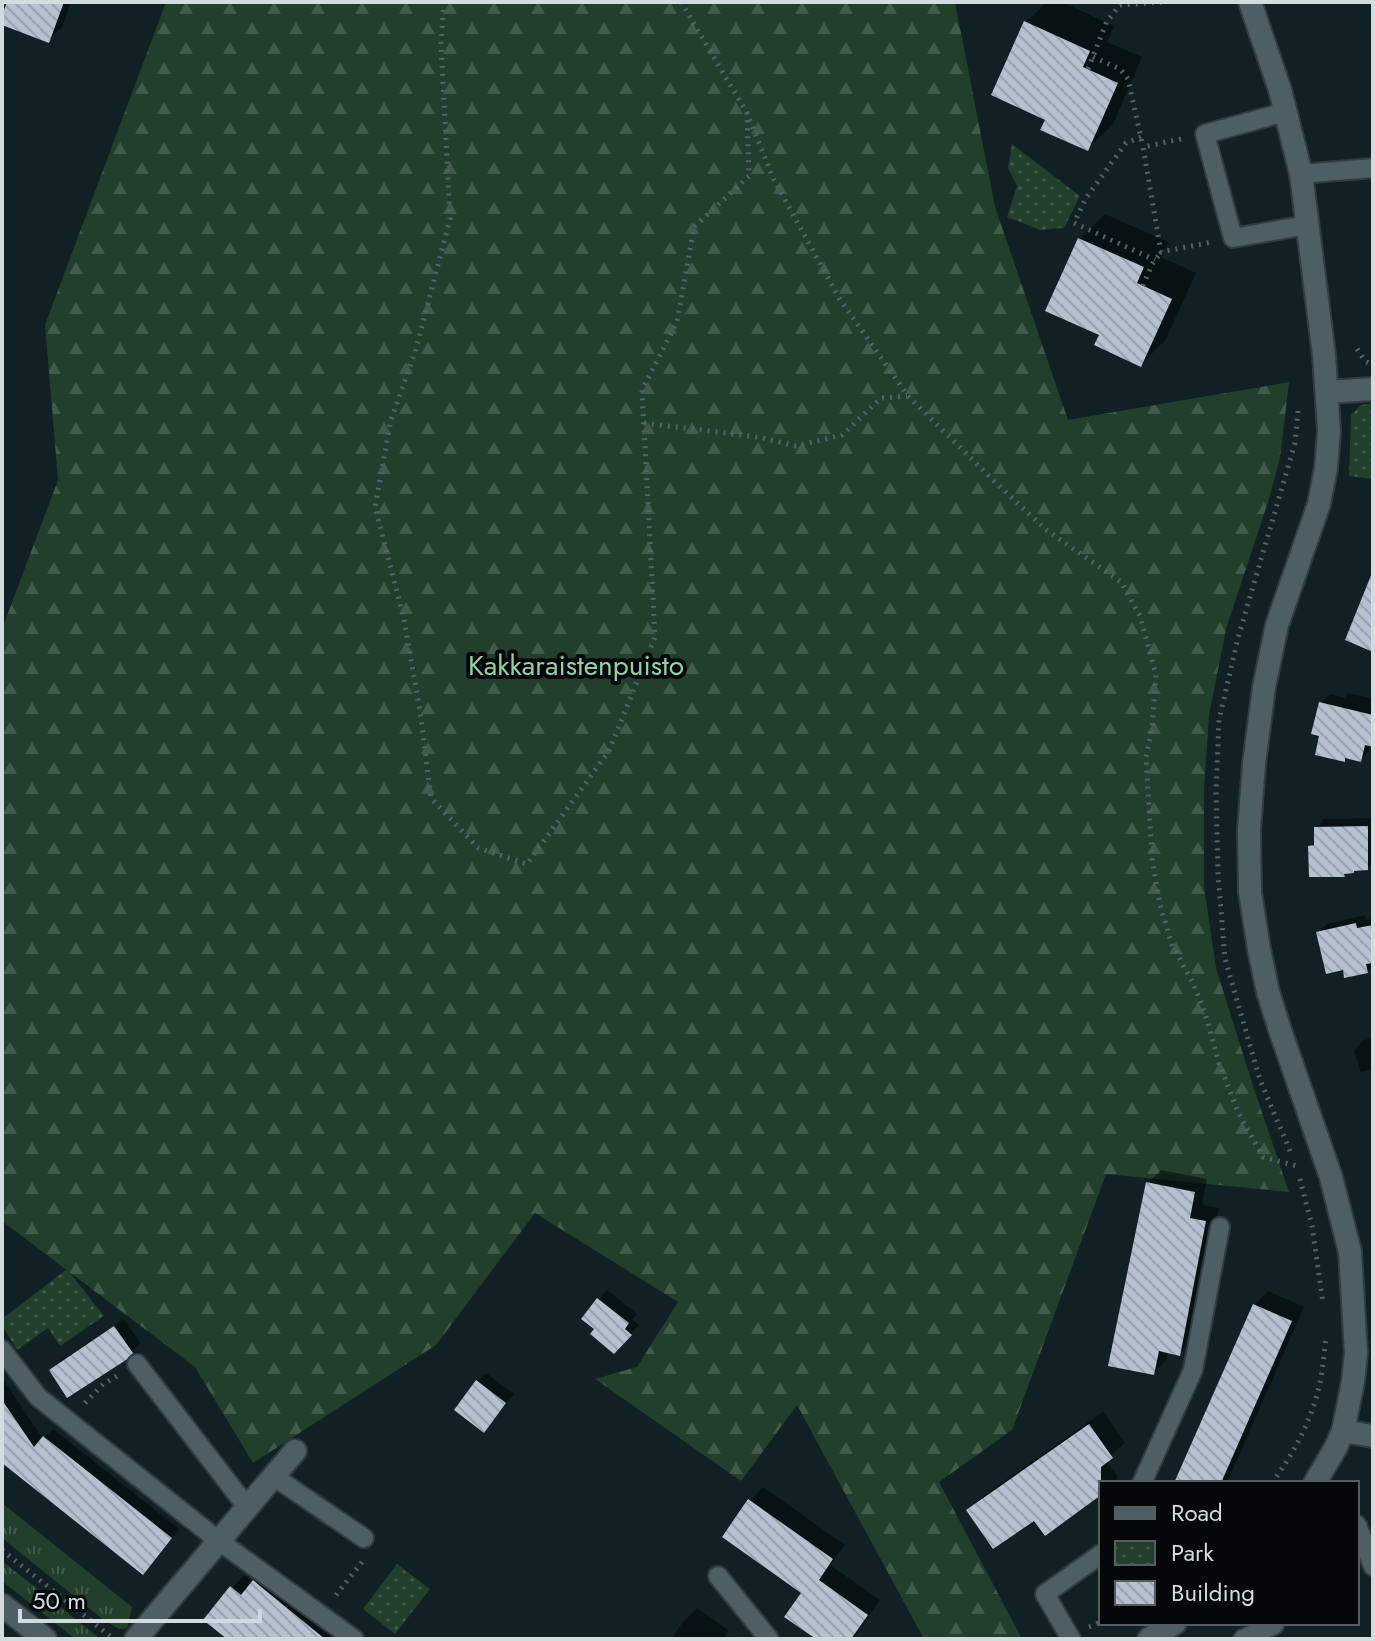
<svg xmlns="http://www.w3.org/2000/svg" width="1375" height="1641" font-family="Jost,sans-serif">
  <defs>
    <pattern id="grass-tufts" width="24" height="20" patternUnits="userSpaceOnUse" patternTransform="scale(2)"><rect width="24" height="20" fill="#223f2b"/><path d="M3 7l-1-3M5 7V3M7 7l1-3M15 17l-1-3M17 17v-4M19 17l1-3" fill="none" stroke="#415a49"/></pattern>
    <pattern id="forest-firs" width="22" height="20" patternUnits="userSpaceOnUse" patternTransform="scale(2)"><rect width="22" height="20" fill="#223f2b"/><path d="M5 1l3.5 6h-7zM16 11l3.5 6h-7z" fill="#415a49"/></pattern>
    <pattern id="park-dots" width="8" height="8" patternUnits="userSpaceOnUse" patternTransform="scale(2)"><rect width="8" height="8" fill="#223f2b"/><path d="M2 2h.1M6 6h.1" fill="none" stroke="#415a49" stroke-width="1.8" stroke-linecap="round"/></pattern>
    <pattern id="building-back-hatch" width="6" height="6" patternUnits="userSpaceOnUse" patternTransform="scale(2)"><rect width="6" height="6" fill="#b6c1d0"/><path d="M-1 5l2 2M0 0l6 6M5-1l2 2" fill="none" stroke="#98a1ad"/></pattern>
  </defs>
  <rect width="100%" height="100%" fill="#102025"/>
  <g fill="url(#grass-tufts)">
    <path d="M2 1503 132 1607 127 1628 119 1629 105 1621 2 1538Z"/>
    <path d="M2 1561 98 1637V1639L74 1638 2 1581Z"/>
  </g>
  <path fill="url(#forest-firs)" d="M166 2H955L995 207 1068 420 1289 382 1280 458 1269 499 1226 629 1209 715 1204 790V887L1216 968 1254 1089 1289 1192 1106 1174 1012 1430 939 1482 1022 1639H924L797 1405 741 1481 595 1379 637 1367 678 1302 535 1213 436 1345 253 1463 195 1367 2 1221V629L58 480 45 325Z"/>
  <g fill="url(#park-dots)">
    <path d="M1012 144 1080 196 1064 228 1040 230 1007 217 1017 186 1008 168Z"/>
    <path d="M1373 403V479L1349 476 1351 415 1361 405Z"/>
    <path d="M67 1269 104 1316 60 1346 48 1328 17 1350 2 1325V1319Z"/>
    <path d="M397 1564 430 1589 395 1634 363 1609Z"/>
  </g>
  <g fill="#0007">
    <path d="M9 2H71L62 27 48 40 2 23Z"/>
    <path d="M1047 2H1062L1114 26 1107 42 1142 57 1113 124 1087 149 1048 118 1026 22Z"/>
    <path d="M1105 214 1168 242 1161 257 1196 273 1166 339 1141 365 1102 334 1080 239Z"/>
    <path d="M1349 693 1373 699V745H1370L1369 751 1360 760 1348 757 1344 760 1321 735V703L1330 694 1344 698Z"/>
    <path d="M1373 818V862L1367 868 1347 872 1344 875 1310 846 1316 841V828L1324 819Z"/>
    <path d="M1365 915 1366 920 1373 919V965L1367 971 1344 968 1318 933 1327 924Z"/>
    <path d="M1373 1034V1069L1361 1072 1354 1050 1363 1041 1370 1038Z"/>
    <path d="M1161 1170 1207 1179 1202 1205 1219 1208 1193 1340 1179 1353 1168 1351 1166 1360 1153 1373 1148 1183Z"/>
    <path d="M607 1290 637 1314 632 1320 639 1325 614 1351 597 1329 584 1318Z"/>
    <path d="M1268 1291 1304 1307 1227 1483H1177L1255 1305Z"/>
    <path d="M124 1319 140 1343 125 1358 51 1370 60 1361Z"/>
    <path d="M486 1373 514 1394 484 1431 478 1381Z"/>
    <path d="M2 1378 43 1439 53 1429 179 1529 152 1563 2 1460Z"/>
    <path d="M1103 1412 1125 1443 1106 1460 1118 1477 1111 1483H1101V1492L1034 1518 969 1510 982 1497Z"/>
    <path d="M763 1487 845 1545 830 1565 880 1600 853 1639H819L804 1592 750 1501Z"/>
    <path d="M266 1569 354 1639H230L232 1588 244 1575 253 1582Z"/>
    <path d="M697 1608 729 1631 723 1639H671L683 1622Z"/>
  </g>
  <g fill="url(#building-back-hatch)">
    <path d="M7 2H64L49 43 2 25V15Z"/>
    <path d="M1024 21 1090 51 1083 67 1118 83 1088 151 1040 130 1045 120 991 95Z"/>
    <path d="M1078 238 1144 267 1137 283 1172 299 1141 367 1094 345 1099 335 1045 311Z"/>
    <path d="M1372 573H1373V652L1345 640Z"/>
    <path d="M1319 702 1373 715V747L1365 745 1361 762 1345 758V762L1315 755 1319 736 1311 734Z"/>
    <path d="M1368 826V870L1354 871V873L1344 874 1345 877H1309L1308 846 1314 845V827Z"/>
    <path d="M1356 923 1357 928 1373 925V963L1366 964 1368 973 1344 978 1343 970 1326 974 1316 932Z"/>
    <path d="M1146 1182 1195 1192 1190 1218 1206 1221 1180 1356 1159 1351 1154 1375 1108 1366Z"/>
    <path d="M597 1298 629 1323 625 1329 632 1335 614 1354 590 1334 594 1329 581 1319Z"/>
    <path d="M1253 1304 1292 1321 1221 1483H1174Z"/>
    <path d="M114 1326 133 1353 126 1360 67 1398 49 1370Z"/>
    <path d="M476 1380 506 1403 484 1433 454 1410Z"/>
    <path d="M2 1400 34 1447 43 1436 172 1538 143 1575 2 1463Z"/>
    <path d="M1089 1424 1113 1458 1101 1467V1495L1045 1536 1034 1521 993 1549 966 1510Z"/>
    <path d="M748 1499 833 1559 819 1580 868 1615 851 1639H816L784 1617 801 1593 722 1537Z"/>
    <path d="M253 1580 260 1586 325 1639H227L203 1620 230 1586 241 1595Z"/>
  </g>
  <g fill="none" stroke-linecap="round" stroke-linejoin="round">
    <g stroke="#323c40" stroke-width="22">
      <g id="service">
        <path d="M1285 112 1205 134 1233 238 1307 225"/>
        <path d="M1301 174 1373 168"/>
        <path d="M2 1350 38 1397 219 1541 354 1639"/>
        <path d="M137 1364 247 1507"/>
        <path d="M273 1476 364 1538"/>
        <path d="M1142 1483 1193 1370 1220 1227"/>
        <path d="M1357 1525 1373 1566"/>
        <path d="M718 1576 769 1639"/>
        <path d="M1071 1639 1045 1594 1101 1554"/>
        <path d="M1243 1639 1274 1625"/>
      </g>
    </g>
    <g stroke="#323c40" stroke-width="26">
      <g id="minor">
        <path d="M1327 392 1373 389"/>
        <path d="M1343 1431 1373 1436"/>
        <path d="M136 1639 295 1451"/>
      </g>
    </g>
    <g stroke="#323c40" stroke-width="26">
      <g id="tertiary">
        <path d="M1250 2 1280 90 1301 174 1324 355 1329 431 1326 468 1319 504 1277 625 1264 687 1254 764 1249 830 1250 892 1259 949 1268 992 1280 1030 1331 1177 1350 1252 1356 1353 1353 1382 1343 1431 1336 1447 1315 1483"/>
        <path d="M2 1605 45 1639"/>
        <path d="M1149 1639 1175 1623"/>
      </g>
    </g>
    <g stroke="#556368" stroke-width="5" stroke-dasharray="2 6" stroke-linecap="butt">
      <path d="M444 2 441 43 450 219 416 349 391 420 375 507 404 619 420 711 431 798 478 848 527 864 609 751 655 637 642 390 677 322 694 227 749 176 747 113"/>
      <path d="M681 2 747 113 774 180 839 298 908 396 993 480 1045 529 1121 582 1140 616 1156 675 1152 728 1146 757 1152 858 1160 905 1172 945 1193 983 1205 1013 1219 1063 1238 1112 1263 1157 1297 1166"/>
      <path d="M1093 57 1120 69 1128 79 1143 147"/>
      <path d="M1088 69 1107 21 1120 5 1164 2"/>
      <path d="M1141 137 1126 143 1086 198 1074 223 1155 260"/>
      <path d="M1181 139 1143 147 1161 252 1212 242"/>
      <path d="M1143 286 1152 264 1161 252"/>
      <path d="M1357 349 1365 361 1369 363"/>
      <path d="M644 423 758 437 796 446 842 435 881 398 907 396"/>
      <path d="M1290 1151 1260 1080 1225 959 1218 874 1216 792 1219 720 1238 638 1295 443 1298 411"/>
      <path d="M1300 1179 1312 1226 1323 1303"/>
      <path d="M85 1403 103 1384 117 1376"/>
      <path d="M1272 1483C1293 1454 1311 1422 1319 1387 1323 1370 1324 1353 1326 1336"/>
      <path d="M2 1550 110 1636"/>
      <path d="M336 1595 362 1562"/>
      <path d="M1089 1627 1101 1622"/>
    </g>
    <use href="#service" stroke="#4d5f65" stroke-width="18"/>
    <use href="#minor" stroke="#4d5f65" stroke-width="22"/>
    <use href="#tertiary" stroke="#4d5f65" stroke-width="22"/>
  </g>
  <g text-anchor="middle" stroke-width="8" stroke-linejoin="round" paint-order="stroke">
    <g font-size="28" fill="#95cfa4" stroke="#04080b">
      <text x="576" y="675">Kakkaraistenpuisto</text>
    </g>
  </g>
  <rect width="1375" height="1641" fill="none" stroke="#d2dcdf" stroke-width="8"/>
  <rect x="1099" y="1481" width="260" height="144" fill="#04080b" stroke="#565d60" stroke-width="2"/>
  <rect x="1115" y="1507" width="40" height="12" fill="#4d5f65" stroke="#565d60" stroke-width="2"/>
  <text x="1171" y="1521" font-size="24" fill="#d2dcdf">Road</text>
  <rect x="1115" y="1541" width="40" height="24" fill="url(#park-dots)" stroke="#565d60" stroke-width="2"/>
  <text x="1171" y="1561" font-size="24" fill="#d2dcdf">Park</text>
  <rect x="1115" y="1581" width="40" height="24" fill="url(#building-back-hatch)" stroke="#565d60" stroke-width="2"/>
  <text x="1171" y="1601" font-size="24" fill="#d2dcdf">Building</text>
  <path d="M20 1609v12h240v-12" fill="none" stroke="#d2dcdf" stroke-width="4"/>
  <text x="32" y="1609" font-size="24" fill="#d2dcdf" stroke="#04080b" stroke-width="6" paint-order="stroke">50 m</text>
</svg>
